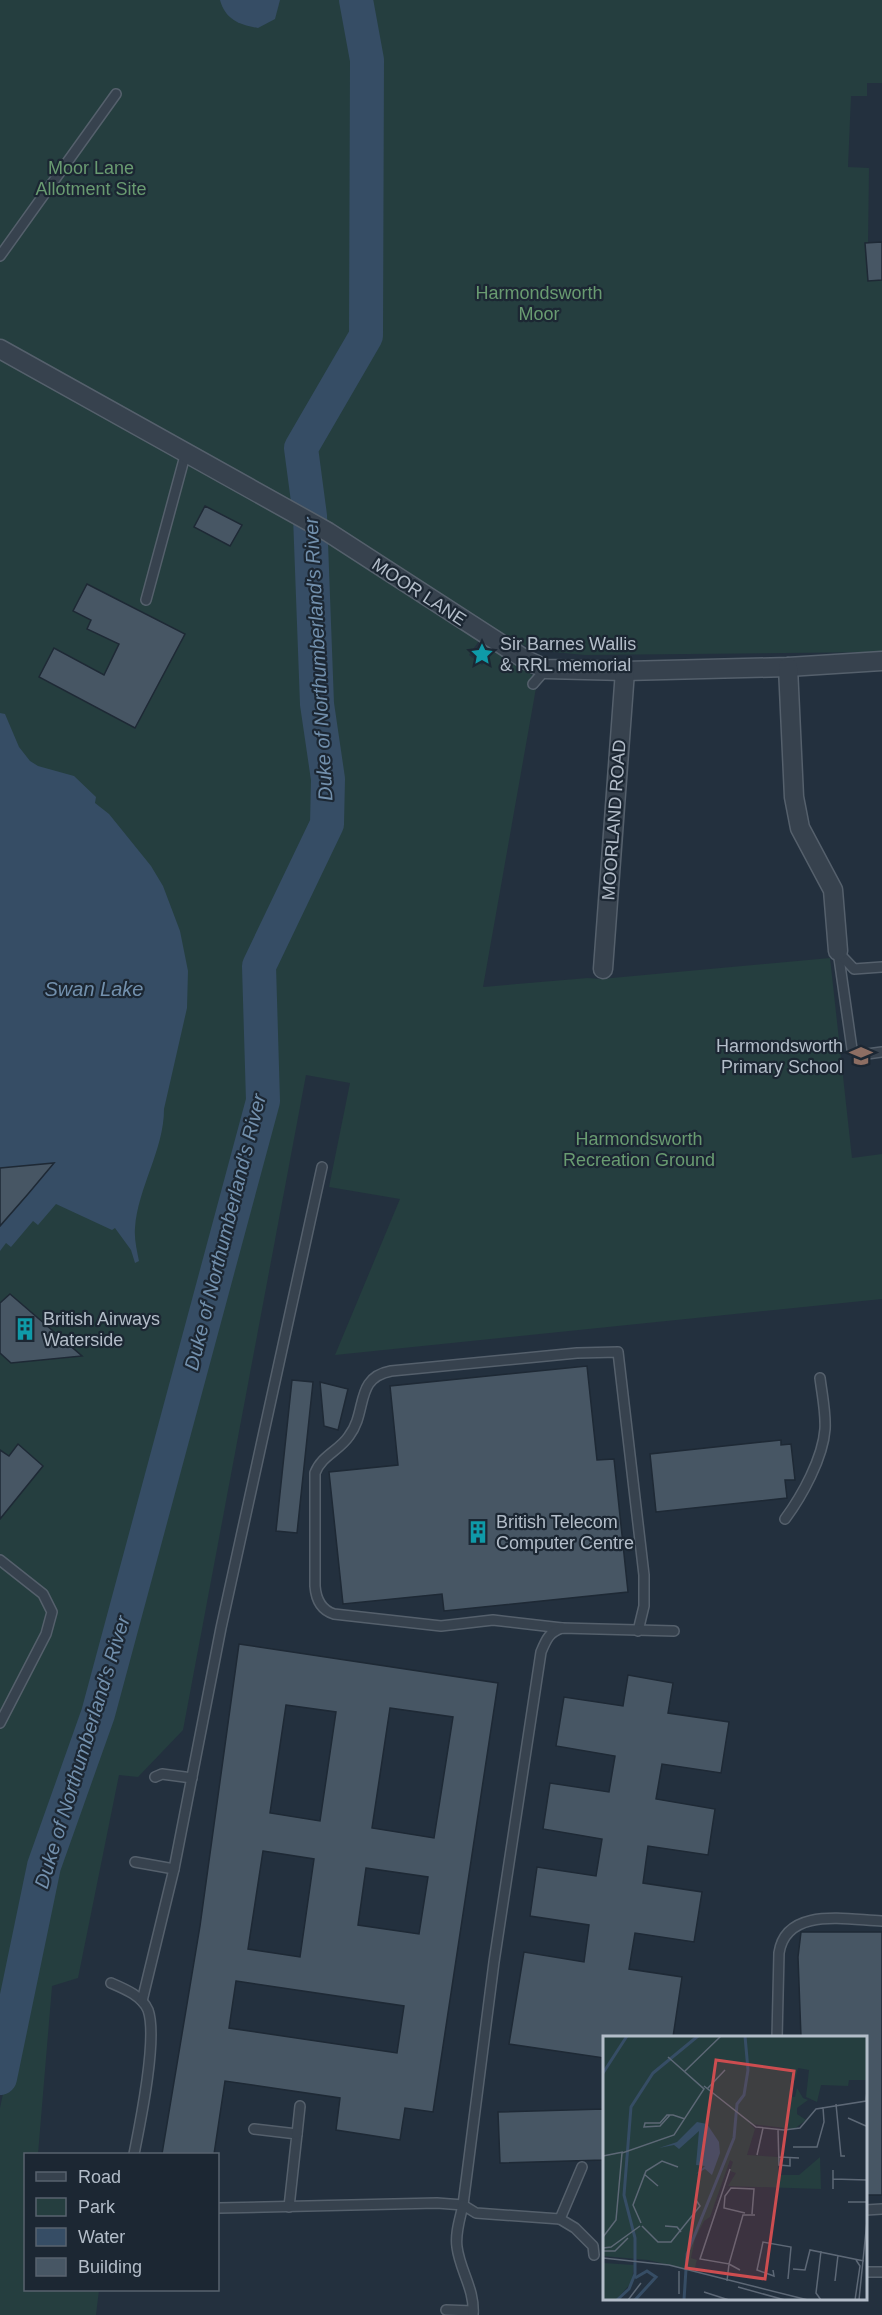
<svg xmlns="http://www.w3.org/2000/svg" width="882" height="2315" font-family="Arial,sans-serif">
  <rect width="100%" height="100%" fill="#23303e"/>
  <g fill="#253e3f">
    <path d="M0 0H882V83H867V96H851L848 167 869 168 868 243H865L868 281 882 280V652L585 655 542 651 509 640 310 517 317 704 328 779 327 824 259 966 263 1101 98 1714 44 1866 0 2078Z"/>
    <path d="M319 535 479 641 469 655 482 665 493 651 534 676 536 688 483 987 588 978 601 979 830 958 852 1158 882 1154V1299L335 1355 400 1199 329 1187 350 1083 306 1075 183 1730 138 1777 119 1775 78 1978 52 1986 38 2154H26V2290H99L96 2315H0V2108L51 1868 106 1715 268 1102 270 969 337 827 338 792Z"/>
  </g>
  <g fill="#364d65">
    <path d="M220 0H280L275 19 258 28C239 25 225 19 220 0Z"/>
    <path d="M0 713 5 714 19 747 30 761 38 766 74 776 96 797 95 803 109 814 151 866 163 886 180 931 188 971 187 1008 164 1109C164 1150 138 1187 135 1228 134 1239 137 1251 139 1261L135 1263 131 1250 115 1228 112 1230 56 1204 38 1225 33 1221 11 1247 6 1243 0 1251V1226L53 1164 0 1168Z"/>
  </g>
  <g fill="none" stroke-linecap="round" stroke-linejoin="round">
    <path stroke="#364d65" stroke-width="34" d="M0 2078 44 1866 98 1714 263 1101 259 966 327 824 328 779 317 704 310 516 301 448 366 336 367 60 356 0"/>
  </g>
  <g fill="#475664" stroke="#1e2935" stroke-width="1.5" fill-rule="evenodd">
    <path d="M882 242V280L868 281 865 243Z"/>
    <path d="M205 506 242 525 230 546 194 527Z"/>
    <path d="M87 584 185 634 135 728 39 677 54 648 104 675 119 644 87 629 91 620 73 611Z"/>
    <path d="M54 1163 28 1194 0 1226V1168Z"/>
    <path d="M10 1294 82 1356 11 1363 0 1353V1303Z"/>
    <path d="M587 1366 597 1460 614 1459 628 1592 444 1611 442 1594 343 1604 329 1472 398 1465 390 1386Z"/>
    <path d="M292 1380 313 1382 297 1533 276 1531Z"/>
    <path d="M320 1382 348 1389 338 1430 324 1426Z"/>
    <path d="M781 1440V1445L791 1444 795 1480H785L787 1498 656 1512 650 1454Z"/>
    <path d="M18 1444 43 1466 0 1519V1450L9 1456Z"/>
    <path d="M239 1644 498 1683 433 2112 405 2108 400 2140 336 2130 340 2098 225 2081 214 2154H162L200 1926ZM286 1705 336 1712 320 1821 270 1813ZM390 1708 453 1717 434 1838 372 1828ZM263 1851 314 1859 300 1957 248 1949ZM366 1868 428 1877 419 1934 358 1925ZM236 1981 404 2006 397 2053 229 2028Z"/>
    <path d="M628 1675 673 1683 668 1713 729 1722 721 1773 662 1764 656 1799 715 1809 708 1855 648 1846 643 1883 702 1892 694 1942 635 1933 629 1969 682 1977 673 2037H604V2058L509 2044 524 1952 584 1962 589 1925 530 1916 537 1867 596 1876 602 1839 543 1829 550 1783 609 1792 615 1756 556 1746 564 1697 623 1706Z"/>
    <path d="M801 1932H882V2195H866V2037H801L798 1957Z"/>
    <path d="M604 2109V2160L500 2163 498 2112Z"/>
  </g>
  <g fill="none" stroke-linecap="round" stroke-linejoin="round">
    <g stroke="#55606c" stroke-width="12">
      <g id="lane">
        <path d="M0 256 116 94"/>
        <path d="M146 600 186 452"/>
        <path d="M533 684 546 669"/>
        <path d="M838 951 852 1049 860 1055 882 1052"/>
        <path d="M839 953 854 969 882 967"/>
        <path d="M785 1519C802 1496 823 1458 825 1429 826 1413 822 1394 820 1378"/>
        <path d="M0 1560 43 1594 52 1612 46 1634 0 1723"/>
        <path d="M562 1628 493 1620 441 1626 334 1614C321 1610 316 1599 315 1586V1473C322 1455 339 1451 349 1436 368 1411 354 1378 391 1371L577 1353 618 1352 644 1575V1606L638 1631"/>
        <path d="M155 1777 162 1774 192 1778"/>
        <path d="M135 1862 174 1869"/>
        <path d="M111 1983C125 1989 142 1996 148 2010 158 2038 140 2124 134 2154"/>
        <path d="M142 2001 174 1869 221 1628 322 1167"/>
        <path d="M777 2038 779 1953C786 1906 848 1920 882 1921"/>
        <path d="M254 2129 297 2134 289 2207"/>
        <path d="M297 2134 300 2106"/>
        <path d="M218 2208 437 2203 463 2205 494 1962 541 1652C546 1640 549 1632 562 1628L674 1631"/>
        <path d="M866 2210 882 2209"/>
        <path d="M560 2219 582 2167"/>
        <path d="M866 2272H882"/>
        <path d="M446 2310 473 2311"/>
        <path d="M473 2315C475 2289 460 2271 457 2247 455 2233 460 2219 463 2205L476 2213 560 2219 575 2228 593 2246 594 2255"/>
      </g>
    </g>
    <g stroke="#55606c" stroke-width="21">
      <g id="street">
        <path d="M0 349 328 532 526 660 546 669 625 671 788 667 882 661"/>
        <path d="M788 667 794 797 800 828 833 890 838 951"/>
        <path d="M603 969 625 671"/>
      </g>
    </g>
    <use href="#lane" stroke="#37424e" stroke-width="9"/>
    <use href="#street" stroke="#37424e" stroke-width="18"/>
  </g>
  <defs>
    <g id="sight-bare" transform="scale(1.8)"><path d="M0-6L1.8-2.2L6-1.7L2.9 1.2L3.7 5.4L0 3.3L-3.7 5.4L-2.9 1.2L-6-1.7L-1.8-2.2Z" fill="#0f9aa8" stroke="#1c2733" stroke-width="2.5" paint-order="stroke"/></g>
    <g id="school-bare" transform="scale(1.8)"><path d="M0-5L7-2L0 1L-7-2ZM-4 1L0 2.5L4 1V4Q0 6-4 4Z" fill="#8d6e63" stroke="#1c2733" stroke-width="2.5" paint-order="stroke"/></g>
    <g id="building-bare" transform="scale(1.8)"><path d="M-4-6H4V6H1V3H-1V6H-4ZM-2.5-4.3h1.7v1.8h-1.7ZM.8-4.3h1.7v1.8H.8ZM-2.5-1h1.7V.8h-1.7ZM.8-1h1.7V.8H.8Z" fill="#0f9aa8" stroke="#1c2733" stroke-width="2.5" paint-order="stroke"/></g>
  </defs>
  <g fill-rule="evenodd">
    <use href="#sight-bare" x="482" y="654"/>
    <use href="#school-bare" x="861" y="1056"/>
    <use href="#building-bare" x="25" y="1329"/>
    <use href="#building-bare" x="478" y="1532"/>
  </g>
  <g text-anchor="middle" stroke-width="4.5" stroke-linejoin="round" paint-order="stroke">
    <g font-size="18" fill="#699b71" stroke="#1c2733">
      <text x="91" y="174">Moor Lane<tspan x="91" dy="21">Allotment Site</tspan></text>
      <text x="539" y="299">Harmondsworth<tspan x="539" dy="21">Moor</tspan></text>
      <text x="639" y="1145">Harmondsworth<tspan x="639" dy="21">Recreation Ground</tspan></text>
    </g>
    <g font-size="18" fill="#b3bdc9" stroke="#1c2733">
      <text transform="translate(419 592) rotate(33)" y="6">MOOR LANE</text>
      <text transform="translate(614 820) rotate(-86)" y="6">MOORLAND ROAD</text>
    </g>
    <g font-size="18" fill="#b3bdc9" stroke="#1c2733" text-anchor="start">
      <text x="500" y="650">Sir Barnes Wallis<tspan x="500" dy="21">&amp; RRL memorial</tspan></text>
      <text x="843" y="1052" text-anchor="end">Harmondsworth<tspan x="843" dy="21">Primary School</tspan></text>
      <text x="43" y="1325">British Airways<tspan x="43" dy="21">Waterside</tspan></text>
      <text x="496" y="1528">British Telecom<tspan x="496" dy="21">Computer Centre</tspan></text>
    </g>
    <g font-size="20" font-style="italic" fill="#7290ad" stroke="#1c2733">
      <text transform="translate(318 659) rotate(-93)" y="7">Duke of Northumberland's River</text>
      <text x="94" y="996">Swan Lake</text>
      <text transform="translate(225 1232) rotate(-76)" y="7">Duke of Northumberland's River</text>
      <text transform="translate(82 1752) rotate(-73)" y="7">Duke of Northumberland's River</text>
    </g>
  </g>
  <g transform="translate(603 2036)">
    <rect width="264" height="264" fill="#23303e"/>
    <path d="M0 0H264V44H246L245 50 218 49 214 66 203 61 206 34 195 32 192 44H187V60L192 61 194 52 200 62 205 64 194 72V78L203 84 191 93 147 88 152 93 144 119 175 121V139H196L217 121 218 153 125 150 133 137 127 135 130 126 127 124 107 181 101 185 92 203 88 222 94 224 91 235 45 224 0 220ZM0 227 31 229 29 246 13 264H0Z" fill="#253e3f"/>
    <path d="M94 86 104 88 116 106 117 117 109 139 102 133 93 138 102 130 93 129 96 95 76 113 71 109 56 112 74 106Z" fill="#364d65"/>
    <path fill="none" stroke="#364d65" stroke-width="3" d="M0 37 24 0M14 264 26 253 32 238V202L21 159 28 71 50 37 95 0M32 264 53 241 44 235 32 242M81 264 84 218 131 102 134 68 141 59 145 34 142 0"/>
    <path fill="none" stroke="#5d6876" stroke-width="1.5" d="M82 35 118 0M101 50 153 91 181 94 197 92 213 73 263 65 264 55M104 53 122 34M264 65V126M233 68 238 120H242M67 79 57 90 41 91 42 87H57L64 79H70L82 83M245 82 263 90M175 94 176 129 187 130V122M190 111H214L221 86 220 71M154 119 160 92M0 120 20 116M176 121 196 122M127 133 97 223 126 228 140 179H152M41 138 55 150M230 143 264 144M230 153V134M245 166H264M142 177 121 172 122 160 128 152 151 153 149 178M38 187 30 169 43 135 59 125 75 131M39 190 55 206H68L97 170 93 164M62 190 74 191 78 196M0 201 13 184 19 117 71 99 101 53 65 21M0 212 8 211 37 190M0 215H12L25 202M218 215 213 257 218 264M0 222 66 229 205 264M190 233 202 234 207 214 261 225M170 234 171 240 154 234 160 206 188 211 185 243M76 235V258M124 245 126 228 137 234M232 245 235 219M135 251 182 264M101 256 126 264M25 264 38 247M252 264 257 230 253 224M256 264 264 185"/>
    <path fill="#cd4d50" fill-opacity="0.15" stroke="#cd4d50" stroke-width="3" d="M113 24 191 35 162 243 83 232Z"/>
    <rect width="264" height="264" fill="none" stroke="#b3bdc9" stroke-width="3"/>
  </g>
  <rect x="24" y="2153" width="195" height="138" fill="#1c2733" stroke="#58636f" stroke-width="1.5"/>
  <rect x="36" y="2172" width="30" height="9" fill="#37424e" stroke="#58636f" stroke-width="1.5"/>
  <text x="78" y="2183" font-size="18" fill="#b3bdc9">Road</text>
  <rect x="36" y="2198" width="30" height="18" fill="#253e3f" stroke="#58636f" stroke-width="1.5"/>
  <text x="78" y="2213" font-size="18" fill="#b3bdc9">Park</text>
  <rect x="36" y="2228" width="30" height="18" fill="#364d65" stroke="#58636f" stroke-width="1.5"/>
  <text x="78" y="2243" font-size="18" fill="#b3bdc9">Water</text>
  <rect x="36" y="2258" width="30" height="18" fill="#475664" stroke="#58636f" stroke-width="1.5"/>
  <text x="78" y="2273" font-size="18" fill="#b3bdc9">Building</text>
</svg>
